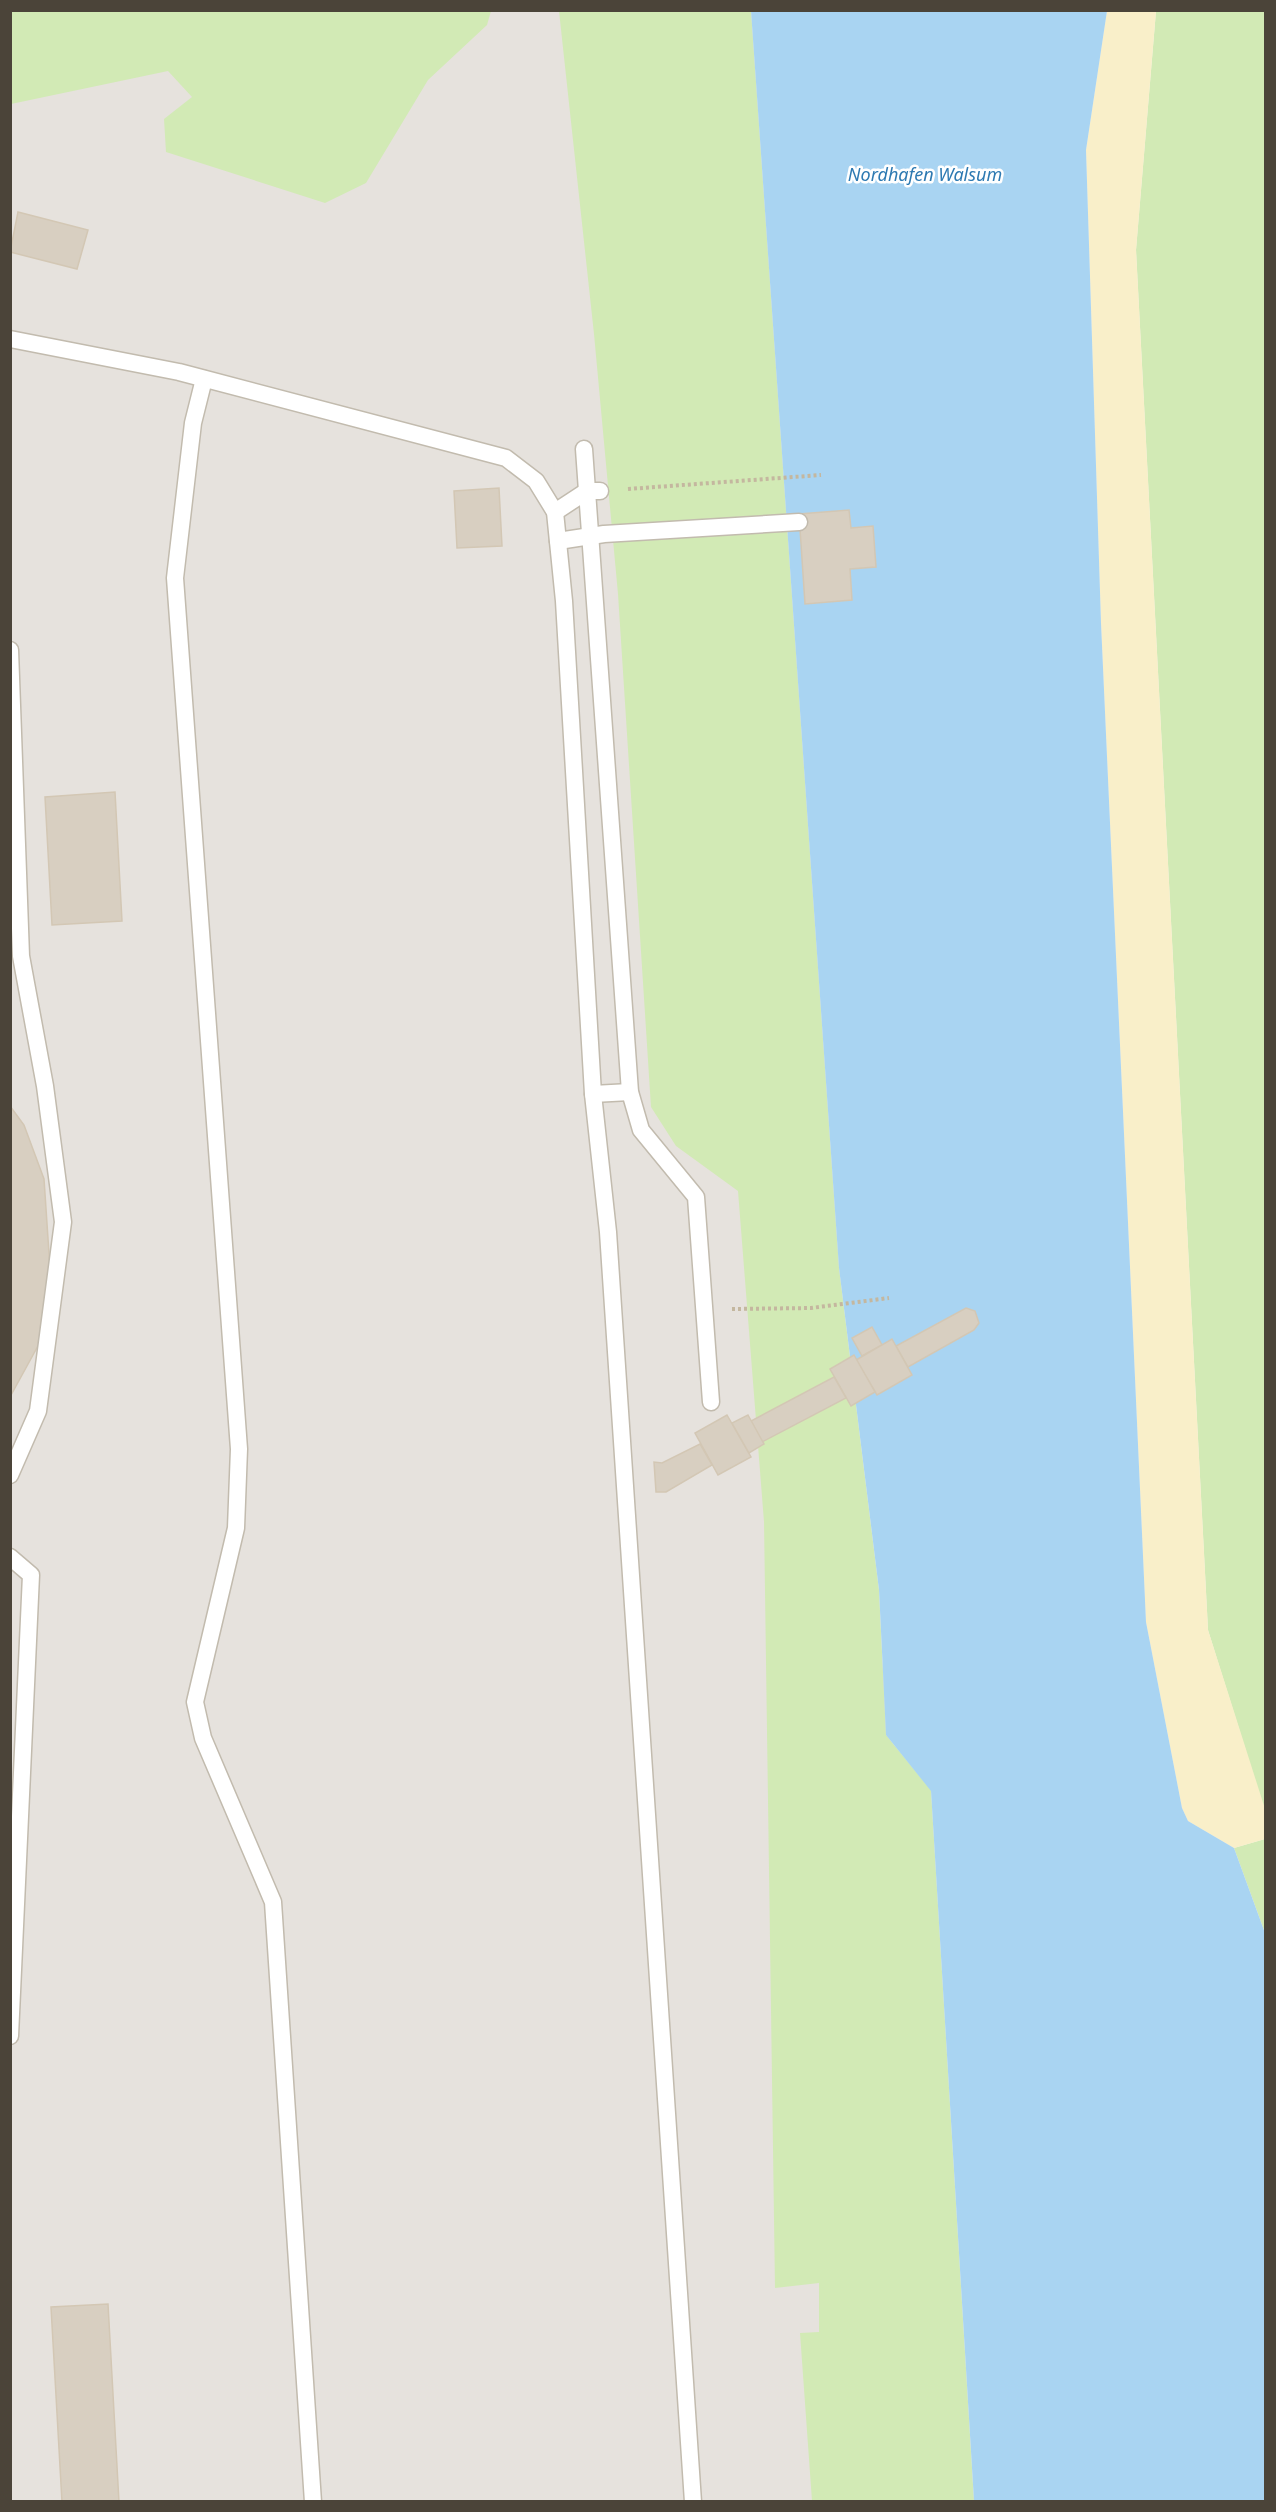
<svg xmlns="http://www.w3.org/2000/svg" width="1276" height="2512" font-family="'Noto Sans',sans-serif">
  <rect width="100%" height="100%" fill="#f6f3ec"/>
  <path fill="#e6e2dd" d="M356 11H751L839 1268 974 2501 11 2502V62Z"/>
  <g fill="#d2eab5">
    <path d="M14 11V10L491 11 487 25 428 80 366 183 325 203 166 152 164 119 192 97 168 71 11 104 10 13Z"/>
    <path d="M559 11H751L839 1268 879 1590 886 1735 931 1790 974 2501H812L800 2333 819 2332V2283L775 2288 764 1522 738 1191 676 1146 651 1107 618 594 594 334Z"/>
    <path d="M1156 11H1265V1812L1208 1630 1136 250Z"/>
    <path d="M1265 1839V1933L1234 1848Z"/>
  </g>
  <path fill="#f9efc9" d="M1107 11H1156L1136 250 1208 1630 1266 1812 1265 1839 1234 1848 1188 1821 1182 1808 1146 1622 1101 623 1086 150Z"/>
  <path fill="#a9d4f2" d="M751 11H1107L1086 150 1101 623 1146 1622 1182 1808 1188 1821 1234 1848 1265 1933V2501H974L931 1791 886 1735 879 1590 839 1268Z"/>
  <g fill="#d8cfc1" stroke="#d3c7b4" stroke-width="1.5">
    <path d="M18 212 88 230 77 269 10 252Z"/>
    <path d="M499 488 502 546 457 548 454 491Z"/>
    <path d="M849 510 851 528 873 526 876 567 850 569 852 600 805 604 799 514Z"/>
    <path d="M115 792 122 921 52 925 45 797Z"/>
    <path d="M10 1106 24 1125 44 1179 51 1283 39 1344 10 1397Z"/>
    <path d="M966 1308 975 1311 979 1323 974 1330 908 1367 896 1346Z"/>
    <path d="M872 1327 882 1345 862 1356 852 1338Z"/>
    <path d="M892 1339 912 1375 877 1395 856 1360Z"/>
    <path d="M854 1355 875 1392 851 1406 830 1369Z"/>
    <path d="M834 1377 846 1398 762 1442 751 1421Z"/>
    <path d="M727 1415 751 1457 718 1475 695 1433Z"/>
    <path d="M748 1415 764 1444 749 1453 732 1423Z"/>
    <path d="M700 1444 712 1465 666 1492H656L654 1462 662 1463Z"/>
    <path d="M108 2304 119 2502H62L51 2307Z"/>
  </g>
  <g fill="none" stroke-linecap="round" stroke-linejoin="round">
    <g stroke="#c2bbae" stroke-width="19">
      <g id="service">
        <path d="M10 339 179 372 506 458 536 481 555 512 564 601 593 1094 608 1232 693 2502"/>
        <path d="M204 379 193 423 175 578 239 1449 236 1528 195 1702 203 1738 273 1902 313 2502"/>
        <path d="M584 449 630 1092 641 1130 696 1197 711 1402"/>
        <path d="M555 512 587 491H600"/>
        <path d="M558 541 604 534 799 522"/>
        <path d="M10 650 21 956 45 1086 63 1222 38 1411 10 1475"/>
        <path d="M593 1094 630 1092"/>
        <path d="M10 1557 31 1575 10 2036"/>
      </g>
    </g>
    <g stroke="#c4b79f" stroke-width="4" stroke-dasharray="3 3" stroke-linecap="butt">
      <path d="M628 489 821 475"/>
      <path d="M732 1309 811 1308 889 1298"/>
    </g>
    <use href="#service" stroke="#fff" stroke-width="16"/>
  </g>
  <g text-anchor="middle" stroke-width="5" stroke-linejoin="round" paint-order="stroke">
    <g font-size="18" font-style="italic" fill="#2e7ab2" stroke="#fff">
      <text x="925" y="181">Nordhafen Walsum</text>
    </g>
  </g>
  <rect width="1276" height="2512" fill="none" stroke="#4b4439" stroke-width="24"/>
</svg>
